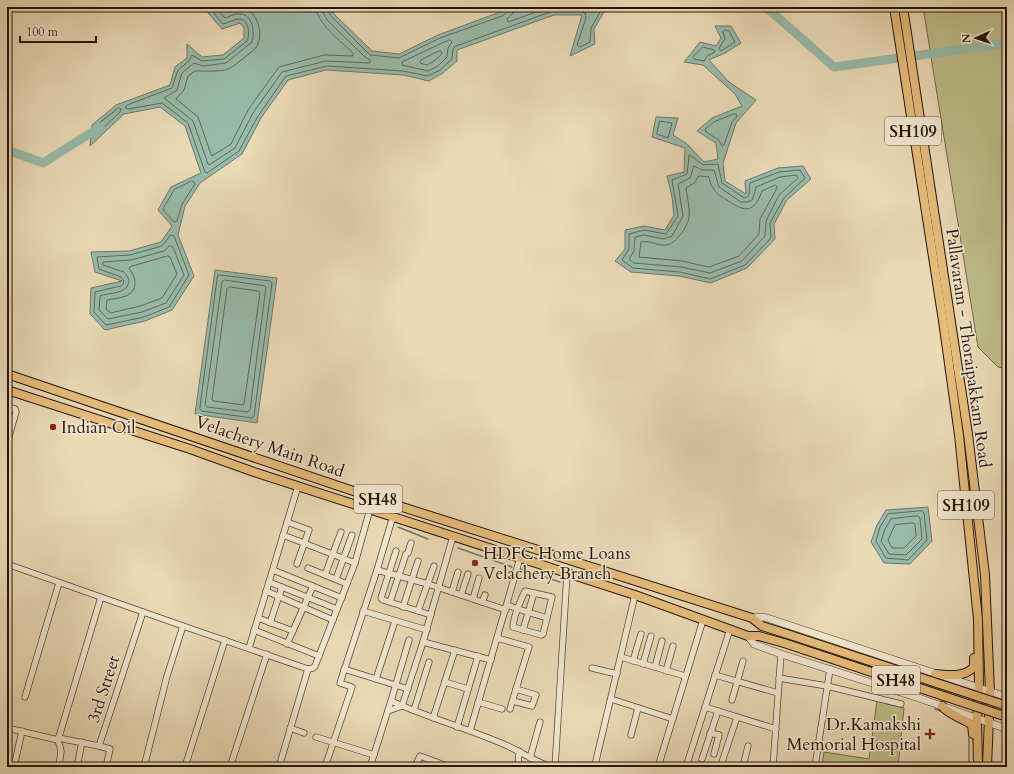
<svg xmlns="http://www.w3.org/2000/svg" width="1014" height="774" font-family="Cardo,serif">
  <rect width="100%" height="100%" fill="#eadab6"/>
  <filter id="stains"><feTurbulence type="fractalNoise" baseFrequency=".005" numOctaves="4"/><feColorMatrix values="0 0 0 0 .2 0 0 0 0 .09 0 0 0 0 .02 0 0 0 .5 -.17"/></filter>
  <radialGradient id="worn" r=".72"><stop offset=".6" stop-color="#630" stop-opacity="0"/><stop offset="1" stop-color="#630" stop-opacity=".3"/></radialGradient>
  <g fill="#bebd89" stroke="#74684a">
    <path d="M923 7H1007V369L998 367 978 347Z"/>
    <path d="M877 701 904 708 898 767H822L824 752 869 759Z"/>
  </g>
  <g fill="#98bbab" stroke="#6c786b">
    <path d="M203 7H330L334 14 372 51 399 54 438 35 500 12 507 7H607L594 29 595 44 570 56 582 15H554L457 50V61L443 73 429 81 403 75 326 70 288 80 261 118 242 154 200 183 185 206 178 235 194 276 172 310 145 321 105 330 90 314 91 288 122 281 95 272 91 252 129 251 161 242 172 226 158 210 171 187 201 173 185 126 160 107 124 114 90 146 92 125 116 105 170 85 175 67 187 58V44L202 57 223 55 244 38V28L240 23 222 29Z"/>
    <path d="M715 26H731L741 43 725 53 709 60 729 82 756 100 736 123 723 163 725 181 746 194 745 181 778 168 803 166 811 179 787 200 774 224 775 239 747 268 711 283 679 276 631 272 615 261 625 249V230L644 226 665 230 674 215 672 197 667 176 684 172 685 148 652 137 656 117 678 118 673 135 687 144 704 162 718 159 716 143 697 131 712 118 742 106 735 94 703 65 684 62 700 42 716 46 721 38Z"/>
    <path d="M215 270 277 278 257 423 195 414Z"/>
    <path d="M928 507 932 541 910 564 884 563 871 542 877 525 886 510Z"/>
  </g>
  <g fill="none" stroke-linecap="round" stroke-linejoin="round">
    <g stroke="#60685a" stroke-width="1">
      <path d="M209 7 223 24C228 23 234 19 239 19 249 18 250 35 247 41L224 59 202 61 192 55 189 61 178 70 172 88 127 105 125 107 128 109 162 103 188 123 205 172 207 173 239 151 258 116 286 76 327 66 403 71 428 76 440 70 452 59 453 49 456 46 553 11H581L585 13 586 18 577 45 580 47 590 42 591 28 603 7"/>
      <path d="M215 7 225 18C229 17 235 13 240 14 253 14 255 33 252 42L226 63 203 66 194 63 182 73 177 90 164 98 193 121 208 164 209 165 235 148 253 113 282 72 326 61 370 63V60L365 57 327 20 323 12 322 7"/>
      <path d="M223 7 227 11C232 9 237 7 242 8 257 10 264 33 257 46 255 50 250 53 246 56 241 60 235 66 228 69 219 72 205 71 195 71L188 76 184 90 176 99 198 117 211 154 212 156 231 144 248 110 279 67 324 55 353 56V53C342 42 316 23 316 7"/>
      <path d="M327 7V10L331 16 370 55 399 58 440 38 502 16 508 11 509 7"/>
      <path d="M514 7 513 13 507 19 508 22 550 7"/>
      <path d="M725 30 729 31 735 42 721 51 719 48 725 39 723 32Z"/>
      <path d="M450 40 452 42 448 48 447 57 438 66 428 71 402 65V62L442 43Z"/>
      <path d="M703 47 714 50 715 52 707 56 704 61 694 59 693 57Z"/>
      <path d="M439 51H441L442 54 434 61 427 65 420 63 421 60Z"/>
      <path d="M119 108 121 109 120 112 99 132H96V126Z"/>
      <path d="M734 114H736L737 116 732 122 724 145 722 146 719 140 706 132 705 129 714 122Z"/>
      <path d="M660 121 672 123 668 138 657 134Z"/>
      <path d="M690 155 703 165 718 164 722 183 744 198C752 197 748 189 750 183L779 172 800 170 805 178 784 198 770 223 771 238 745 265 710 279 680 272 633 268 622 260 629 249V234L644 230 666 234 678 216 672 180 687 174 689 156Z"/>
      <path d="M694 166 702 170H714L719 187 741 202H747L752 200 754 195 756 187 780 177 796 175 798 178 779 195 766 221 765 236 742 261 710 273 681 267 634 263 629 259 634 251 635 237 644 235 664 239 672 236 683 216 678 184 690 178Z"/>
      <path d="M699 176 709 177C710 180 710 185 713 188 716 194 722 197 727 200 746 213 754 213 762 191L775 185 777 186V188L760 219 759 234 739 256 709 267 682 261 639 257 641 242C649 240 658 246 666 245 676 244 688 226 689 217 690 207 687 197 686 188L694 183Z"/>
      <path d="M192 181 194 182 195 184 182 204 177 221 174 222 164 211 163 209 174 190Z"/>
      <path d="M171 235 174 236 189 275 169 307 144 317 106 325 94 312 95 292 121 286 123 284 124 281 121 277 99 269 97 257 130 255 162 246Z"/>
      <path d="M170 246 173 247 184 275 166 303 142 312 108 319 99 310 100 296C110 292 128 295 129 280L127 276 124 272 103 265V262L131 260 164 251Z"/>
      <path d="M168 256 170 257 177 274 162 298 140 306 111 313 106 309 107 300C113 299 120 298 126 296 138 291 137 277 129 269L130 267Z"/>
      <path d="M218 275H220L270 281 272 283 254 416 252 418 202 411 200 409Z"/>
      <path d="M225 280 265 286 266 287 250 410 248 412 207 407 205 405 222 282Z"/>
      <path d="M230 287 258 291 260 293 244 404 243 405 214 401 212 400 227 289Z"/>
      <path d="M922 511 924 513 927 540 908 560 886 558 876 541 880 527 888 514Z"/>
      <path d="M918 516 920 518 922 539 906 555 889 554 881 541 885 529 891 519Z"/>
      <path d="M913 523 915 524 916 536 904 548H892L888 540 895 525Z"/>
    </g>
    <g stroke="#6c786b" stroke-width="1.5">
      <path d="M398 527 428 539"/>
      <path d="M458 548 512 567"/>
      <path d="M520 569 560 582"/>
      <path d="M935 709 941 711"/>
      <path d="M969 733V767"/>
    </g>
    <g stroke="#98bbab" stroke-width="9">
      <path d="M766 7 834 67 1007 43"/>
      <path d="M7 143 10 151 43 163 100 127"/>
    </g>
    <g stroke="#594635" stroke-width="7">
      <g id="minor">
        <path d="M7 407 15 409 16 412 7 443"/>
        <path d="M287 522 309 530 297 564"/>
        <path d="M283 535 355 563"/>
        <path d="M396 551 381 598 383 600 431 615"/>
        <path d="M7 564 183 626 167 676 144 767"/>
        <path d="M308 568 347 584"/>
        <path d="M273 570 342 598"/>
        <path d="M377 570 428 584 506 610"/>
        <path d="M325 575 341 532"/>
        <path d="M336 579 352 535"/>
        <path d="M269 582 337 609"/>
        <path d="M266 591 333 620"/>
        <path d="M452 592 458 572"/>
        <path d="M461 595 468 574"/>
        <path d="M473 599 479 578"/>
        <path d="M390 602 406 554 408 553 411 543"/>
        <path d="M482 602 485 595"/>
        <path d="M507 605C520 610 534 614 547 618L543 634 541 635 513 627C513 616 520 603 524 593L525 591 552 597 547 618"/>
        <path d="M403 607 418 561"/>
        <path d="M363 611 427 630"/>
        <path d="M418 611 434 566"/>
        <path d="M258 618 293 631"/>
        <path d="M270 623 282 587"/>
        <path d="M183 626 308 669"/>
        <path d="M254 630 319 656"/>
        <path d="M523 630 534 593"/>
        <path d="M497 638 529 647 516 689"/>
        <path d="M423 642 491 660"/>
        <path d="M287 644 313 586"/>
        <path d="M249 648 298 486"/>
        <path d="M621 657 685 676"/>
        <path d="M633 661 641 634"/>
        <path d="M643 664 651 636"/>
        <path d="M655 667 662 641"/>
        <path d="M592 668 617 674"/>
        <path d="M308 669 313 668 315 666 355 563 370 509"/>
        <path d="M344 669 408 689"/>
        <path d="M666 671 673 646"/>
        <path d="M715 675 778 693"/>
        <path d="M779 678 827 686 901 704"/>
        <path d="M376 679 395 621"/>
        <path d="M445 682 468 689"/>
        <path d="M25 697 59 583"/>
        <path d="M611 699 673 719"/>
        <path d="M732 700 743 661"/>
        <path d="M391 701 409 640"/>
        <path d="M478 702 502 709"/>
        <path d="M402 706 423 642 453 536"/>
        <path d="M705 707 776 729"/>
        <path d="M510 709 516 689 536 695 532 706 513 701"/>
        <path d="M414 710 429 662"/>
        <path d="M388 711 402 706"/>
        <path d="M433 718 455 650"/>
        <path d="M457 727 478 656"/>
        <path d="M7 728 58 740"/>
        <path d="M290 728 304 733"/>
        <path d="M470 731 520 558"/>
        <path d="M710 733 719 735 714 754"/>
        <path d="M631 735 638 708"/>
        <path d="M316 737 374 755"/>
        <path d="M58 738 99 746"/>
        <path d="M530 758 540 722"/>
        <path d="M702 759 718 711"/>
        <path d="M721 765 737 717"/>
        <path d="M14 767 22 731"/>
        <path d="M59 767 61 751 58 740 101 597"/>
        <path d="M77 767 82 742"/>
        <path d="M106 767 110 749 99 746 143 612"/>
        <path d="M185 767 225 640"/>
        <path d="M230 767 267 654"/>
        <path d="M279 767 308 669"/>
        <path d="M325 767 352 687 340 683 377 570 393 516"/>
        <path d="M370 767 391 701C427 717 465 728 501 743 518 750 534 761 551 767"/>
        <path d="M415 767 420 756 450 767"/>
        <path d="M518 767 519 751"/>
        <path d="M555 767 567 574"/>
        <path d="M600 767 595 765 635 595"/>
        <path d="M658 767 703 620"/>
        <path d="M686 767 730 629"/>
        <path d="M743 767 748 746"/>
        <path d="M773 767 781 654"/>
        <path d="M815 767 830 669"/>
      </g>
    </g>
    <g stroke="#594635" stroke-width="8">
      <g id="tertiary">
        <path d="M752 618 764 617 1007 697"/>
        <path d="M748 636 754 644 781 654 916 697 1007 729"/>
      </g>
    </g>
    <g stroke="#29140a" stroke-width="10">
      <g id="primary">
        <path d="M894 7 943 321 959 435 978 619 979 687 977 719 978 767"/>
        <path d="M903 7 968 434 985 575 990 692 987 767"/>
        <path d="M7 374 377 499 752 618 762 626 787 634"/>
        <path d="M7 390 190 449 254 472 635 595 748 636H759L784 643"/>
        <path d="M935 674C949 675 963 678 974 667V658"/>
        <path d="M942 706C946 713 964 719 972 725L973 734"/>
      </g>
    </g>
    <use href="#minor" stroke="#f1e7d0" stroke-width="5.5"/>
    <use href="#tertiary" stroke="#f1e7d0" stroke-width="7"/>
    <use href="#primary" stroke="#e5bd7b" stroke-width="8"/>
    <g stroke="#29140a" stroke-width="10" stroke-linecap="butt">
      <g id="primary-bridge">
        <path d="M787 634 1007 706"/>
        <path d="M784 643 1007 717"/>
      </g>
    </g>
    <use href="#primary-bridge" stroke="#e5bd7b" stroke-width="8"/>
  </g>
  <g fill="#8f2418" stroke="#f1e7d0" stroke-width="1.5">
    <circle cx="53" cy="427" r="4"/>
    <circle cx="475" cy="563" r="4"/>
    <path d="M928 728h4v4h4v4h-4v4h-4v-4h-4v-4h4z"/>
  </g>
  <g text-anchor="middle" stroke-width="3" stroke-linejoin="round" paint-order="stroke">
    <g fill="#f1e7d0" stroke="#655345" stroke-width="1">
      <rect x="885" y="117" width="56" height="28" rx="3"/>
      <rect x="354" y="485" width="48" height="28" rx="3"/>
      <rect x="938" y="491" width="56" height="28" rx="3"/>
      <rect x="872" y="666" width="48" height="28" rx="3"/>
    </g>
    <g font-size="16" font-weight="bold" fill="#29140a">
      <text x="913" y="137">SH109</text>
      <text x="378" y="505">SH48</text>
      <text x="966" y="511">SH109</text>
      <text x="896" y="686">SH48</text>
    </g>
    <g font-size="17" fill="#29140a" stroke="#f1e7d0">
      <text transform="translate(969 348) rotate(82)" y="6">Pallavaram - Thoraipakkam Road</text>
      <text transform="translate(270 446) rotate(19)" y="6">Velachery Main Road</text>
      <text transform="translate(103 689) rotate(-72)" y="6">3rd Street</text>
    </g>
    <g font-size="17" fill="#29140a" stroke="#f1e7d0" text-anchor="start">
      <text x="61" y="433">Indian Oil</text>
      <text x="483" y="559">HDFC Home Loans<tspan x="483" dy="20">Velachery Branch</tspan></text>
      <text x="921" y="730" text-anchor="end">Dr.Kamakshi<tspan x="921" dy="20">Memorial Hospital</tspan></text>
    </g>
  </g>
  <rect width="1014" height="774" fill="none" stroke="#eadab6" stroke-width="24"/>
  <rect x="8" y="8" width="998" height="758" fill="none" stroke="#29140a" stroke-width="2"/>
  <rect x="12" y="12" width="990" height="750" fill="none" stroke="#29140a"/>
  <g transform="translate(976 38) rotate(267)" stroke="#f1e7d0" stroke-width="3" paint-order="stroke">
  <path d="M0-3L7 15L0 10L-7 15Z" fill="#29140a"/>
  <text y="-6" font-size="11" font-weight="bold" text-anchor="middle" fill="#29140a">N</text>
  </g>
  <path d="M20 36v6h76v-6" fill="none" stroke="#29140a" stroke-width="2"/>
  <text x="26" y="36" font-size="12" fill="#29140a" stroke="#f1e7d0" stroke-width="3" paint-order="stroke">100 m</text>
  <rect width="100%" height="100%" filter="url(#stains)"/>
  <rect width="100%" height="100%" fill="url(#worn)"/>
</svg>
